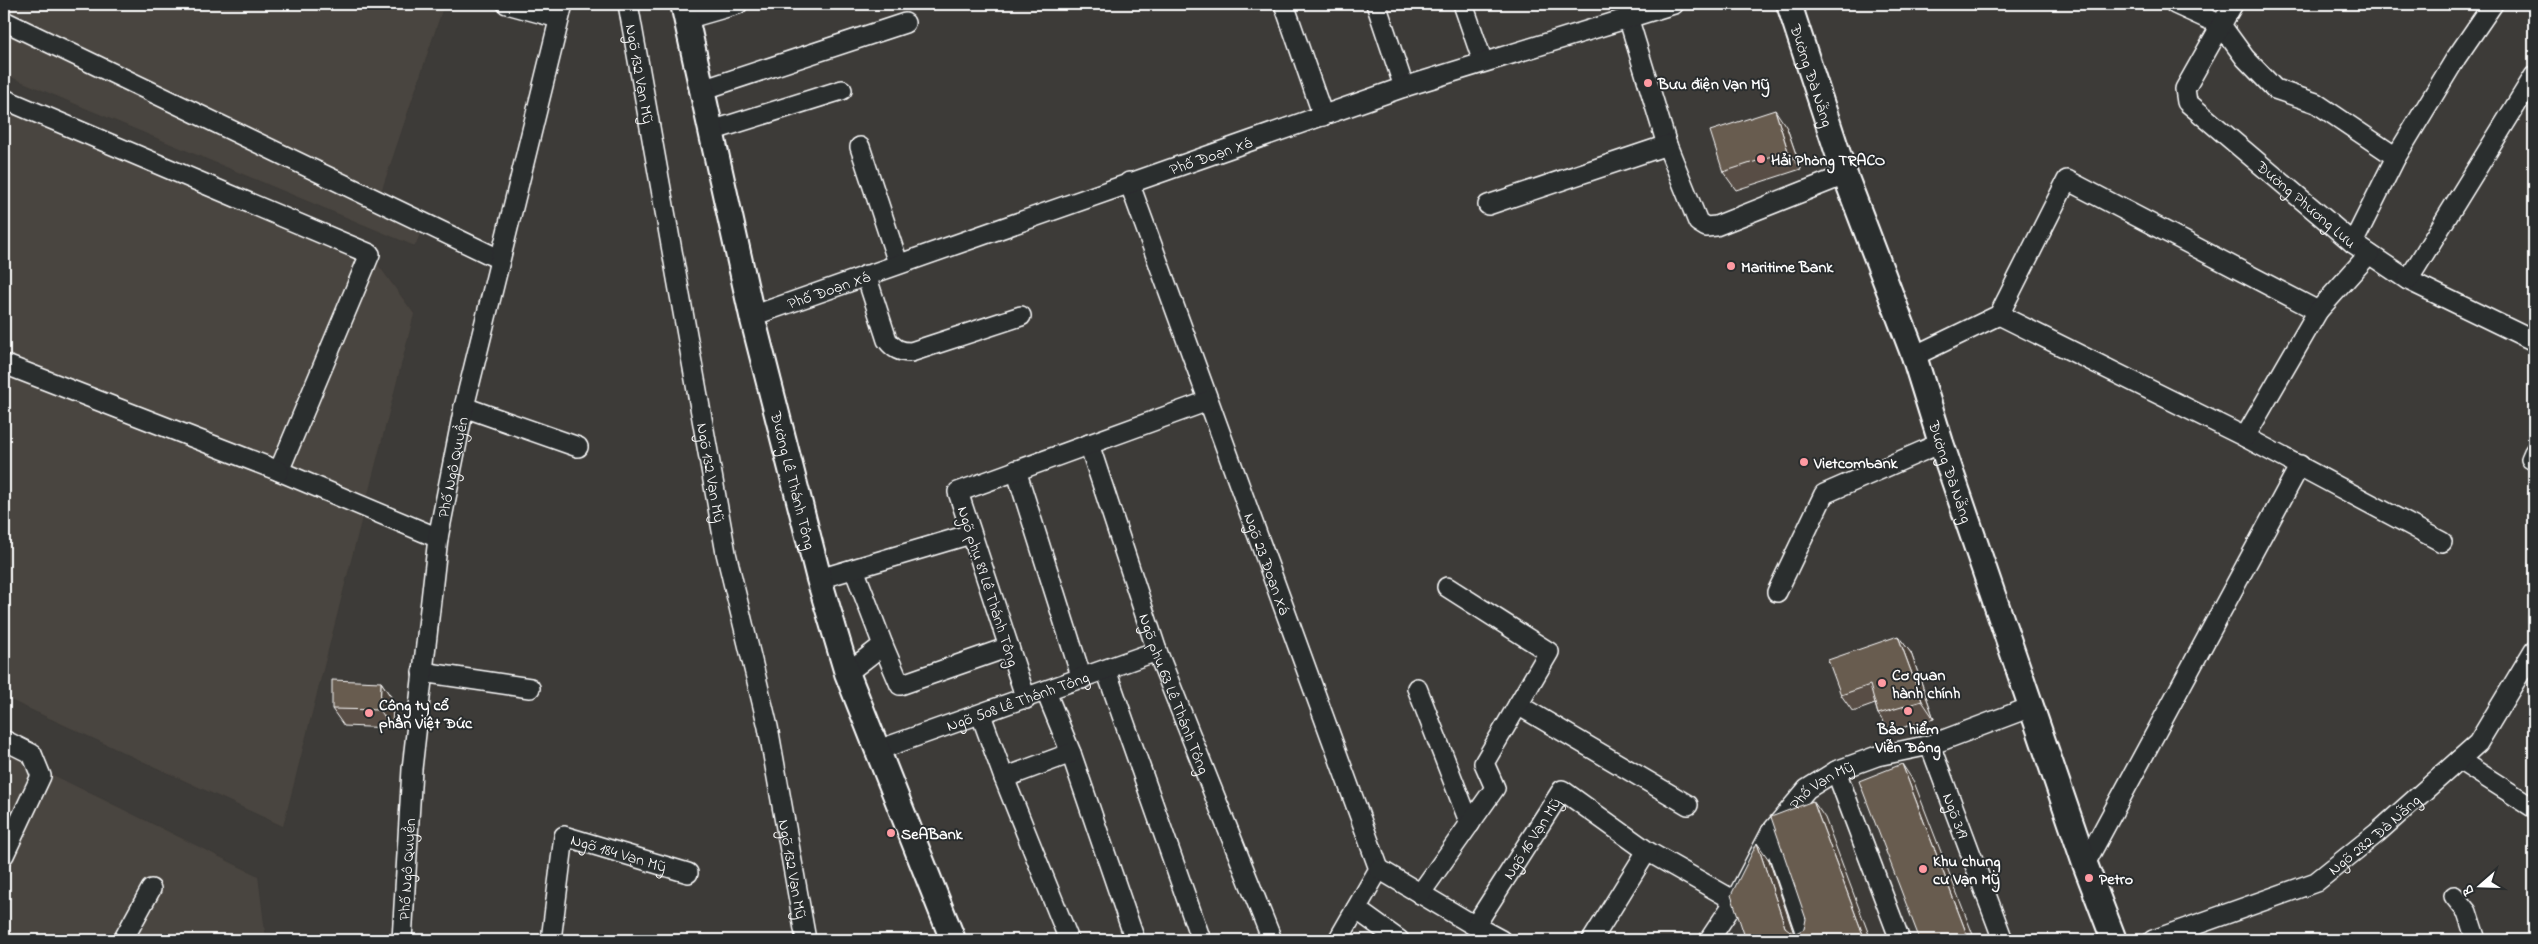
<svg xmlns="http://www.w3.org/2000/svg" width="2538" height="944" font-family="'Indie Flower',sans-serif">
  <rect width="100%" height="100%" fill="#3d3b38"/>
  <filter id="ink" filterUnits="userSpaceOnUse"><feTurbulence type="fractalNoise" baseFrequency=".02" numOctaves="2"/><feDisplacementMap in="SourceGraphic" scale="10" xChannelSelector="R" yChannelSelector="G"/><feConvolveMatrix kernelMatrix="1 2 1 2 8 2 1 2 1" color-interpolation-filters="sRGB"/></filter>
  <g filter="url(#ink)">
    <g fill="#4a453f">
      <path d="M4 4H444L376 207 423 227 415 246 4 74Z"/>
      <path d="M4 99 370 254 414 314 283 826 4 697Z"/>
      <path d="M4 751 258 876 266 940H4Z"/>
    </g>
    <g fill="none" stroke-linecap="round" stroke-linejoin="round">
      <g stroke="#fff" stroke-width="22">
        <g id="minor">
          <path d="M507 4 558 18"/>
          <path id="s1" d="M628 4 726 553 768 727 806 940"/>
          <path d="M1284 4 1323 116"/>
          <path d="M1376 4 1404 87"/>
          <path d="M1463 4 1483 62"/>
          <path d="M2175 4 2221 25 2245 58 2275 89 2316 103 2396 157"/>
          <path id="s2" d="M2233 4 2185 89 2187 102 2353 243 2408 280 2534 341"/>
          <path d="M1628 17 1667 145 1698 222 1706 227 1716 226 1845 175"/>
          <path d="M686 19 738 4"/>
          <path d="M4 21 499 259"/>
          <path d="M702 90 905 23"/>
          <path d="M4 99 370 254 279 471 438 538"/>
          <path d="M711 131 842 90"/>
          <path d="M860 147 898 263"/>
          <path id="s3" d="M1129 182 1379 869 1338 940"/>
          <path d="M1488 205 1667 145"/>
          <path d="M2353 243 2396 157 2456 58 2493 4"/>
          <path d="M866 275 887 340C894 349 900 352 911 352L1021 316"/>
          <path d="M2408 280 2534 76"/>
          <path d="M1999 315 2245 437 2442 542"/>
          <path id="s4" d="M752 316 1404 87 1674 4"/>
          <path d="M1914 356 1999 315 2067 180 2318 311"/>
          <path d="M4 364 279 471"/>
          <path d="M464 407 578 447"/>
          <path d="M2245 437 2318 311 2369 254"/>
          <path id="s5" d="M1089 444 1157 651 1272 940"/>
          <path d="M2534 452 2531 459 2534 460"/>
          <path d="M1016 470 1082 679"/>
          <path d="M854 569 883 645"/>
          <path d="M819 579 971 534"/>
          <path d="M1777 592 1824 494 1941 443"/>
          <path d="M1106 670 1201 940"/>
          <path d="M422 672 530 688"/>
          <path d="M847 673 883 645 900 685 1009 647"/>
          <path d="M1417 688 1470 824"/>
          <path d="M1046 692 1071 753 1135 940"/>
          <path d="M1026 699 958 492 1208 401"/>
          <path d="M1518 705 1688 805"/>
          <path d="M981 715 1004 778"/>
          <path d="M4 740 32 754 41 776 4 855"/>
          <path id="s6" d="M1930 745 2003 940"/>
          <path id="s7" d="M878 750 1157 651"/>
          <path d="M2459 760 2534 808"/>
          <path d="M1836 771 1900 940"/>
          <path d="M1771 832 1808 940"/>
          <path d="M2085 864 2300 465"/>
          <path d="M1379 869 1475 926"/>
          <path d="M1420 894 1495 788 1484 763 1549 652 1447 587"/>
          <path d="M2454 896 2467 912 2476 940"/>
          <path d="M1356 909 1399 940"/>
          <path d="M123 940 151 889"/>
          <path id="s8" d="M402 940 412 769 438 538 464 407 563 4"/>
          <path id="s9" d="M551 940 564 836 688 873"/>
          <path d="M1069 940 1004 778 1071 753"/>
          <path id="s10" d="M1501 940 1475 926 1562 790 1647 851 1735 901"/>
          <path d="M1592 940 1647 851"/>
          <path id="s11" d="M1709 940 1735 901 1771 832 1807 789 1836 771 1877 756 1930 745 2031 707"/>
          <path id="s12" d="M2153 940 2316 882 2377 833 2478 743 2534 650"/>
        </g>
      </g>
      <g stroke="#fff" stroke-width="28">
        <g id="major">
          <path id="s13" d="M683 4 752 316 819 579 847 673 953 940"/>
          <path id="s14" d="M1789 4 1845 175 1914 356 1941 443 2085 864 2114 940"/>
        </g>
      </g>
      <use href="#minor" stroke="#2a2d2e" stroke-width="19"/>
      <use href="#major" stroke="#2a2d2e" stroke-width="24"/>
    </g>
    <g fill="#594e44" stroke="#fff">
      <path d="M1787 128 1801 169 1736 190 1723 172Z"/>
      <path d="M1898 636 1911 653 1934 719 1890 731 1878 714 1875 704 1853 712 1841 695Z"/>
      <path d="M381 682 393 700 392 728 344 726 332 709Z"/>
    </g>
    <g fill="#494037" stroke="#fff">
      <path d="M1775 110 1787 128 1801 169 1788 151Z"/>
      <path d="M1898 636 1911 653 1934 719 1922 701Z"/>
      <path d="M381 682 393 700 392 728 380 710Z"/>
      <path d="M1902 764 1914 782 1975 940H1969Z"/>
      <path d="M1813 801 1825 818 1871 940H1865Z"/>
      <path d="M1757 843 1769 860 1796 940 1785 927Z"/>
    </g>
    <g fill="#685b4f" stroke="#fff">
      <path d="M1775 110 1788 151 1723 172 1710 131Z"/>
      <path d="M1898 636 1922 701 1878 714 1870 685 1841 695 1828 660Z"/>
      <path d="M332 680 381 682 380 710 332 709Z"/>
      <path d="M1902 764 1969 940H1920L1859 781Z"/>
      <path d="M1813 801 1865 940H1746L1731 895 1757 843 1785 927 1794 934 1804 929 1806 919 1771 817Z"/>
    </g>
  </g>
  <g fill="#ff9aa2" stroke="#2a2d2e" stroke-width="2">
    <circle cx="1648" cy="83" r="5"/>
    <circle cx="1761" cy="159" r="5"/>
    <circle cx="1731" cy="266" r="5"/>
    <circle cx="1804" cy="462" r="5"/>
    <circle cx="1882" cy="683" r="5"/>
    <circle cx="1908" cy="711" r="5"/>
    <circle cx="369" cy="713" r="5"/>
    <circle cx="891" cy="833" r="5"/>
    <circle cx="1923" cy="869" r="5"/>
    <circle cx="2089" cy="878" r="5"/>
  </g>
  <g text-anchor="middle" stroke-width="4" stroke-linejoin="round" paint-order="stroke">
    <g font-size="16" fill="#fff" stroke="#2a2d2e">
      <text dy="6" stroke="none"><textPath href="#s1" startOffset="71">Ngõ 132 Vạn Mỹ</textPath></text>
      <text dy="6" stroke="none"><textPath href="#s14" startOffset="75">Đường Đà Nẵng</textPath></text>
      <text dy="6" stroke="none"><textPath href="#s4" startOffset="486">Phố Đoạn Xá</textPath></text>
      <text dy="6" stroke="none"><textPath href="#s2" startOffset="268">Đường Phương Lưu</textPath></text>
      <text dy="6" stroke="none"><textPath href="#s4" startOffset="81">Phố Đoạn Xá</textPath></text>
      <text dy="6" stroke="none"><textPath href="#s8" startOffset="476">Phố Ngô Quyền</textPath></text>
      <text dy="6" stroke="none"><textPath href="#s14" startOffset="495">Đường Đà Nẵng</textPath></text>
      <text dy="6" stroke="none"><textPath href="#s1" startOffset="476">Ngõ 132 Vạn Mỹ</textPath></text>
      <text dy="6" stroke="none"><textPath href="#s13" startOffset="489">Đường Lê Thánh Tông</textPath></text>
      <text dy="6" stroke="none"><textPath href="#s3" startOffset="406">Ngõ 23 Đoạn Xá</textPath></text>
      <text transform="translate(989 586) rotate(72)" y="6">Ngõ phụ 89 Lê Thánh Tông</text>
      <text dy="6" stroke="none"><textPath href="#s5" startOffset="264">Ngõ phụ 63 Lê Thánh Tông</textPath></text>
      <text dy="6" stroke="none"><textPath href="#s7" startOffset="148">Ngõ 508 Lê Thánh Tông</textPath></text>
      <text dy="6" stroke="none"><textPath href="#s11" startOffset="195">Phố Vạn Mỹ</textPath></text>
      <text dy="6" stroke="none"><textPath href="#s6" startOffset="75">Ngõ 319</textPath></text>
      <text dy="6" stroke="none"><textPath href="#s12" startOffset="248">Ngõ 282 Đà Nẵng</textPath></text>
      <text dy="6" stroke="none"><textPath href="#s10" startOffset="134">Ngõ 16 Vạn Mỹ</textPath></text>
      <text dy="6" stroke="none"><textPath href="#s9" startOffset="162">Ngõ 184 Vạn Mỹ</textPath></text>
      <text dy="6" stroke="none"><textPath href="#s8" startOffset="71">Phố Ngô Quyền</textPath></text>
      <text dy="6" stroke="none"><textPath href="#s1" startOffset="881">Ngõ 132 Vạn Mỹ</textPath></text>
    </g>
    <g font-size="16" font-weight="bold" fill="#fff" stroke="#2a2d2e" text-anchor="start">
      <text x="1658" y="89">Bưu điện Vạn Mỹ</text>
      <text x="1771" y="165">Hải Phòng TRACO</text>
      <text x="1741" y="272">Maritime Bank</text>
      <text x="1814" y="468">Vietcombank</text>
      <text x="1892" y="680">Cơ quan<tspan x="1892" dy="18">hành chính</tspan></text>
      <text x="379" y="710">Công ty cổ<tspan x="379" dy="18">phần Việt Đức</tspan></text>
      <text x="1908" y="734" text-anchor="middle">Bảo hiểm<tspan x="1908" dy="18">Viễn Đông</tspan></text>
      <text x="901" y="839">SeABank</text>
      <text x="1933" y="866">Khu chung<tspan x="1933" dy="18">cư Vạn Mỹ</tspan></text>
      <text x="2099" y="884">Petro</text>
    </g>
  </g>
  <rect width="2538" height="944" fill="none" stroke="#2a2d2e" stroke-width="20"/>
  <rect x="10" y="10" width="2518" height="924" fill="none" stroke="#fff" stroke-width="2" filter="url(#ink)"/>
  <g transform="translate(2480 886) rotate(250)" stroke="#2a2d2e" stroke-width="4" paint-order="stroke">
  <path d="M0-4L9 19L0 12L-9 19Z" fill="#ffffff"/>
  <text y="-8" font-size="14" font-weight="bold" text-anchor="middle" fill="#ffffff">B</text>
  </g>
</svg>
